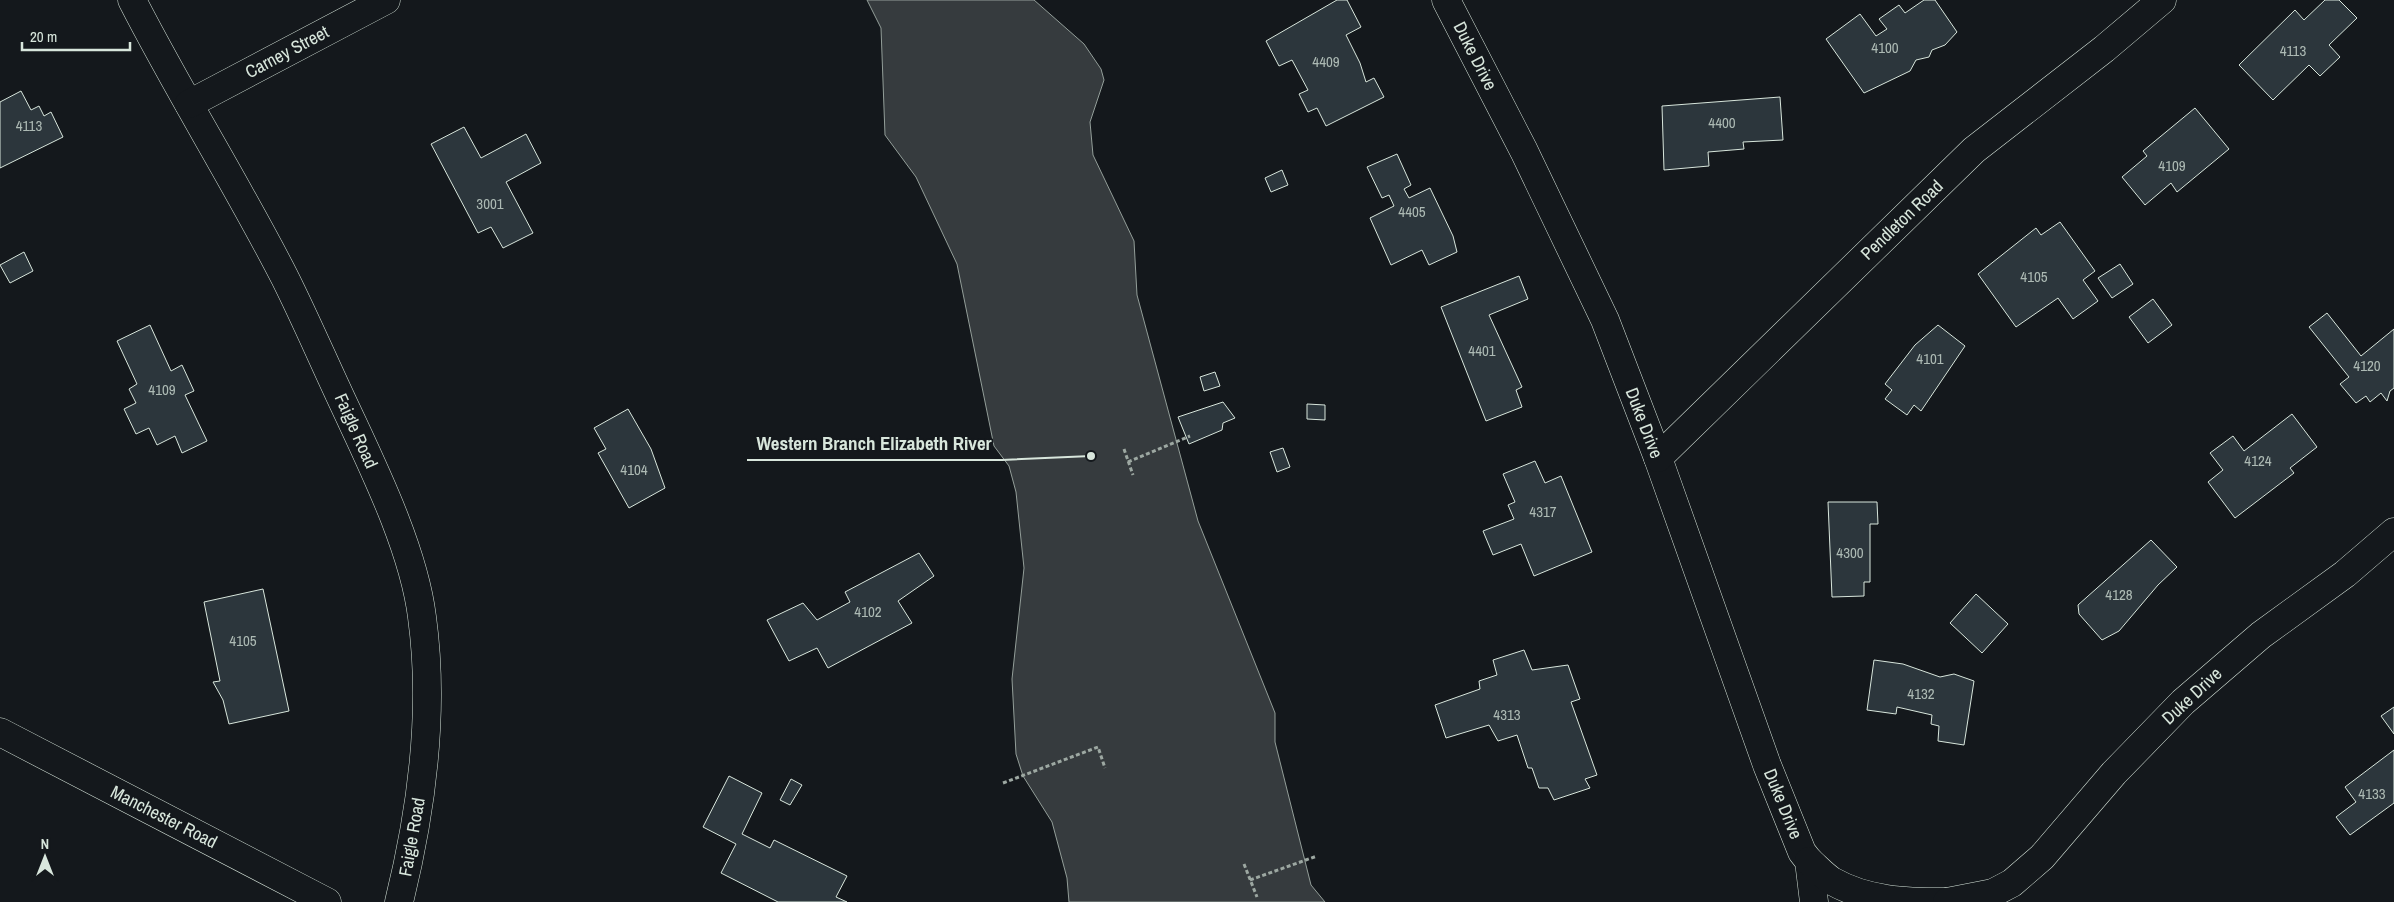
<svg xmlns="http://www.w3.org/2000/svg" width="2394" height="902" font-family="'Archivo Narrow',sans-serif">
  <rect width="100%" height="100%" fill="#14181c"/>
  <path fill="#363b3e" stroke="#939e99" d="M867 0H1034L1084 44 1101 69 1104 80 1090 122 1093 155 1134 241 1137 295 1198 521 1275 713V742L1311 885 1325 902H1069L1067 878 1052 822 1023 776 1016 754 1012 679 1024 568 1016 492 1009 466 994 446 957 264 916 177 885 135 881 28Z"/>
  <g fill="#2c363c" stroke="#d8e6dc">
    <path d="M1337 0H1347L1361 27 1346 35 1360 63 1366 82 1374 78 1384 97 1326 126 1317 108 1308 112 1299 94 1308 90 1292 60 1279 66 1266 41Z"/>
    <path d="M1924 0H1935L1957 32 1945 45 1932 50 1929 57 1916 60 1910 71 1864 93 1826 39 1860 14 1876 36 1887 29 1879 19 1899 5 1905 13Z"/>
    <path d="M2325 0H2339L2357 18 2329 45 2340 57 2320 76 2309 65 2273 100 2239 65 2295 10 2304 20Z"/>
    <path d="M21 91 31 110 39 106 44 116 51 112 63 137 0 168V102Z"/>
    <path d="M1780 97 1783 140 1743 142 1744 149 1708 152 1709 166 1664 170 1662 106Z"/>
    <path d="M2195 108 2229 149 2177 192 2171 183 2145 205 2122 177 2147 156 2143 151Z"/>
    <path d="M464 127 481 158 526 134 541 163 506 182 533 233 503 248 491 227 478 233 431 144Z"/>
    <path d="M1397 154 1411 185 1404 189 1409 198 1430 188 1453 236 1457 252 1429 265 1422 250 1391 265 1370 218 1394 206 1389 195 1382 198 1367 167Z"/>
    <path d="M1282 170 1288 185 1271 192 1265 178Z"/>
    <path d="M2060 222 2095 271 2083 280 2098 301 2073 319 2058 298 2016 327 1978 274 2036 228 2041 235Z"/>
    <path d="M24 252 33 271 10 283 0 265Z"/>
    <path d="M2120 264 2133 284 2112 298 2098 278Z"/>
    <path d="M1519 276 1528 299 1489 315 1522 387 1516 390 1522 407 1486 421 1441 307Z"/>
    <path d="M2153 299 2172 325 2148 343 2129 317Z"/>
    <path d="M2327 313 2361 356 2394 329V388L2390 391 2387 401 2381 393 2370 402 2366 396 2356 403 2340 384 2349 377 2309 327Z"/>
    <path d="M150 325 171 371 182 365 194 391 185 395 207 441 182 453 175 436 157 445 149 428 136 434 124 409 136 403 129 389 137 384 117 341Z"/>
    <path d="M1938 325 1965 346 1921 411 1914 405 1907 415 1885 399 1892 390 1885 384 1915 345Z"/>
    <path d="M1215 372 1220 386 1204 391 1200 377Z"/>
    <path d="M1223 402 1235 418 1223 423 1222 430 1189 444 1178 417Z"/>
    <path d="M1307 404 1325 405V420L1307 419Z"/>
    <path d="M628 409 651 449 665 488 629 508 598 453 606 449 594 428Z"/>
    <path d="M2292 414 2317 447 2290 468 2294 473 2235 518 2208 482 2223 470 2210 453 2233 436 2244 451Z"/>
    <path d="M1283 448 1290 467 1277 472 1270 452Z"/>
    <path d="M1535 461 1545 483 1561 476 1592 552 1534 576 1521 544 1493 555 1483 531 1514 519 1508 505 1515 502 1503 474Z"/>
    <path d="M1828 502H1877L1878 524H1870V582H1864V596L1832 597Z"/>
    <path d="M2151 540 2177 567 2158 585 2119 631 2102 640 2079 614 2078 605Z"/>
    <path d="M919 553 934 576 898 601 912 623 828 668 817 648 789 661 767 620 803 603 817 620 850 602 845 592Z"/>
    <path d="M263 589 289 711 229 724 223 700 213 682 220 681 204 602Z"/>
    <path d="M1976 594 2008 624 1982 653 1950 623Z"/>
    <path d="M1524 650 1532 670 1568 665 1580 699 1571 702 1597 775 1585 779 1590 788 1554 800 1548 788H1539L1532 768H1528L1517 735 1498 741 1489 725 1446 738 1435 705 1480 689 1479 681 1497 675 1493 660Z"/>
    <path d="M1874 660 1903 664 1940 677 1954 674 1974 681 1964 745 1938 741 1939 726 1931 724 1932 715 1897 707 1896 714 1867 710Z"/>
    <path d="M2394 707V734L2381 716Z"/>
    <path d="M2394 750V803L2350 835 2336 817 2356 802 2345 787Z"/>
    <path d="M729 776 762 793 742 834 770 848 774 840 847 876 836 897 847 902H778L721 873 736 844 703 827Z"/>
    <path d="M791 779 802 785 790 805 780 800Z"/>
  </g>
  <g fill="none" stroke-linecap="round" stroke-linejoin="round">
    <g stroke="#d8e6dc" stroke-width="29">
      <g id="minor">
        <path d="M132 0C180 94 237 184 285 278 307 322 326 367 347 411 375 471 414 551 422 617 435 712 422 809 399 902"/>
        <path d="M1446 0 1524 151 1605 320 1658 458 1767 765 1802 852 1809 861 1814 902"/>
        <path d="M189 104 386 0"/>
        <path d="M1658 458 1974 150 2104 49 2162 0"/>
        <path d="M0 732 327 902"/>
        <path d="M1809 861C1816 867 1824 876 1832 881 1867 901 1906 902 1945 902"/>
        <path d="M1947 902 1993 893 2012 883 2042 857 2114 773 2183 702 2261 635 2345 574 2394 532"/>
      </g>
    </g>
    <g stroke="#9da8a2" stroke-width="3" stroke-dasharray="4 2.5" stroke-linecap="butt">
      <path d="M1124 449 1133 475"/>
      <path d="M1128 462 1190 436"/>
      <path d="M1003 783 1098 747 1105 768"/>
      <path d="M1244 864 1257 897"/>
      <path d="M1250 880 1317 856"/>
    </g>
    <use href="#minor" stroke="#14181c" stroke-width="28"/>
  </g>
  <g text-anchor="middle" stroke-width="4" stroke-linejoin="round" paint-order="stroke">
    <g font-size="15" fill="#adbab4">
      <text x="1885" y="53">4100</text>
      <text x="2293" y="56">4113</text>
      <text x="1326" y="67">4409</text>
      <text x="1722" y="128">4400</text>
      <text x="29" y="131">4113</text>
      <text x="2172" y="171">4109</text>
      <text x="490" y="209">3001</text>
      <text x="1412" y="217">4405</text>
      <text x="2034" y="282">4105</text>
      <text x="1482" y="356">4401</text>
      <text x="1930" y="364">4101</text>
      <text x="2367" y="371">4120</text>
      <text x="162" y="395">4109</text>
      <text x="2258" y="466">4124</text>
      <text x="634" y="475">4104</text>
      <text x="1543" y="517">4317</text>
      <text x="1850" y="558">4300</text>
      <text x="2119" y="600">4128</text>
      <text x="868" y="617">4102</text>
      <text x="243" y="646">4105</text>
      <text x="1921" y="699">4132</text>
      <text x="1507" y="720">4313</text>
      <text x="2372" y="799">4133</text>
    </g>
    <g font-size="18" fill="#d8e6dc" stroke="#14181c">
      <text transform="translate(287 52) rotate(-28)" y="6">Carney Street</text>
      <text transform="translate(1475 56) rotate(63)" y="6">Duke Drive</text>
      <text transform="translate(1902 220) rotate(-44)" y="6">Pendleton Road</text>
      <text transform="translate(1644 423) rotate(69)" y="6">Duke Drive</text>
      <text transform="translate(356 431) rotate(66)" y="6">Faigle Road</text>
      <text transform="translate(2192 696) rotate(-43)" y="6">Duke Drive</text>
      <text transform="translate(1783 804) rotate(68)" y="6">Duke Drive</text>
      <text transform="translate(164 817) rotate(27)" y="6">Manchester Road</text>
      <text transform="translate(412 837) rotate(-80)" y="6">Faigle Road</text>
    </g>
  </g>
  <path fill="none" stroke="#d8e6dc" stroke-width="2" d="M1091 456L1002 460H747"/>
  <circle fill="#d8e6dc" stroke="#14181c" stroke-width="2" cx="1091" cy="456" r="5"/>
  <g font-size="19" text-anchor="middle" font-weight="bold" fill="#d8e6dc" stroke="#14181c" stroke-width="4" stroke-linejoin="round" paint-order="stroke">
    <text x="874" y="450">Western Branch Elizabeth River</text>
  </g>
  <g transform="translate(45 857)" stroke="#14181c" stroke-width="4" paint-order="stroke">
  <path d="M0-4L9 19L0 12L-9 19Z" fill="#d8e6dc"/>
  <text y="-8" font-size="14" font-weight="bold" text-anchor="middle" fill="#d8e6dc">N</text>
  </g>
  <path d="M22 42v8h108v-8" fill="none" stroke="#d8e6dc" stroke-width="2.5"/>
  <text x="30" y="42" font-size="15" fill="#d8e6dc" stroke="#14181c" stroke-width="4" paint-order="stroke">20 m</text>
</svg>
